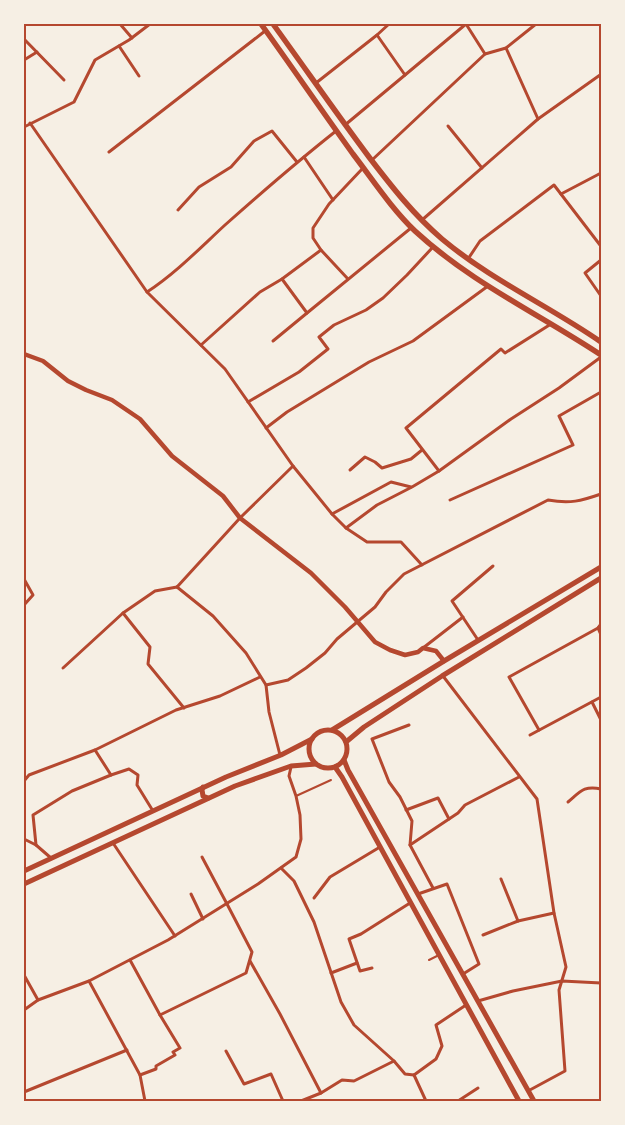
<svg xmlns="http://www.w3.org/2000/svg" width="625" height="1125" font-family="Barlow,sans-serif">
  <rect width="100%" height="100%" fill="#f6efe4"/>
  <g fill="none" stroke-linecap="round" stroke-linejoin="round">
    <g stroke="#b5482f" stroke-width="2">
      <path d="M296 796 331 780"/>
      <path d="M429 960 439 955"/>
    </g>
    <g stroke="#b5482f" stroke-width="3">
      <path d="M120 24 132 38"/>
      <path d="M466 24 485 54 506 48 536 24"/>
      <path d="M377 35 405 75 466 24"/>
      <path d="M24 39 64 80"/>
      <path d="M119 46 139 76"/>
      <path d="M24 60 37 52"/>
      <path d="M316 83 377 35 389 24"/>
      <path d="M538 119 600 75"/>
      <path d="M30 123 147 292 225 369 293 466 332 514 346 528 367 542H401L422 565"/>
      <path d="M345 125 405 75"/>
      <path d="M448 126 482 168"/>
      <path d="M24 127 74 102 95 60 129 40 150 24"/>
      <path d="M109 152 265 31"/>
      <path d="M304 157 333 200"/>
      <path d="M372 160 485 54"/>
      <path d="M561 194 601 173"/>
      <path d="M178 210 199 187 231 167 254 141 272 131 297 162"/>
      <path d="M422 220 538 119 506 48"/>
      <path d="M321 250 348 279"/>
      <path d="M468 259 480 241 554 185 600 245H601"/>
      <path d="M601 260 585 273 601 296"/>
      <path d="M147 292C176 273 200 248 225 225 261 193 298 161 336 131"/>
      <path d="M307 313 411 228"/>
      <path d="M273 341 307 313 282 279"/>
      <path d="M201 345 260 292 282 279 321 250 313 238V228L329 204 363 168"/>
      <path d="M248 402 299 372 328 349 319 337 334 325 366 310 383 298 407 275 433 247"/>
      <path d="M266 428 287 412 369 362 413 341 488 286"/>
      <path d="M350 470 365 457 375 462 382 468 411 459 422 450"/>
      <path d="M439 471 406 428 501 349 505 353 551 324"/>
      <path d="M450 500 573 445 559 416 601 392"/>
      <path d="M332 514 391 482 411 487"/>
      <path d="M346 528 377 505 412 487 439 471 511 419 559 388 601 357"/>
      <path d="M24 579 33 595 24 605"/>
      <path d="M177 587 213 616 246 653 266 685 269 712 280 755"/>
      <path d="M177 587 240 518 293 466"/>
      <path d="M123 613 150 647 148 664 184 708"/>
      <path d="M598 628 601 635"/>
      <path d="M478 640 452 601 493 566"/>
      <path d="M423 648 463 617"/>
      <path d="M63 668 123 613 155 591 177 587"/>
      <path d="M443 676 537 799 554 913 566 967 559 990 565 1071 528 1091"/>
      <path d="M266 685 288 680 306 668 325 653 337 639 375 607 386 592 404 574 548 500C570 504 581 501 601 494"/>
      <path d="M592 702 601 720"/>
      <path d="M409 725 372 739 389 782 400 797 412 821 410 845 433 888"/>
      <path d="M539 730 509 677 598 628 601 624"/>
      <path d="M530 735 601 697"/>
      <path d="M95 750 111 775 129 769 138 775 137 785 153 811"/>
      <path d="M24 781 29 775 95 750 176 710 220 696 260 677"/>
      <path d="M568 802C580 792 584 785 601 789"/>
      <path d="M406 810 438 798 449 819"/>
      <path d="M24 839 36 845 51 858"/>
      <path d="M113 843 175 936"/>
      <path d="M36 845 33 815 72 791 111 775"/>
      <path d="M410 845 458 813 465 805 519 777"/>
      <path d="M281 868 294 881 314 922 341 1002 354 1025 394 1061 405 1074 414 1075"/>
      <path d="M501 879 518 921"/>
      <path d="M191 894 203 919"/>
      <path d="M418 894 447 884 479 964 463 974"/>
      <path d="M314 898 330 877 380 847"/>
      <path d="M483 935 518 921 554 913"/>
      <path d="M130 960 160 1015 246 973 252 952 227 904 202 857"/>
      <path d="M250 961 280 1014 321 1093"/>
      <path d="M372 968 360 971 349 939 361 934 410 903"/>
      <path d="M331 973 357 963"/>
      <path d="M24 975 38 1000"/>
      <path d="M89 981 140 1075 145 1101"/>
      <path d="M478 1001 513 991 562 981 601 983"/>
      <path d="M24 1010 38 1000 89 981 168 940 258 884 296 857 301 839 300 815 296 796 289 776 291 767"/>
      <path d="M226 1051 244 1084 271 1074 283 1101"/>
      <path d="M140 1075 156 1069V1066L175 1055 173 1052 180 1048 160 1015"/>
      <path d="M414 1075 436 1059 442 1046 436 1025 466 1005"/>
      <path d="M414 1075 426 1101"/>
      <path d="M24 1092 127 1050"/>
      <path d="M301 1101 321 1093 342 1080 354 1081 394 1061"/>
      <path d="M458 1101 478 1088"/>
    </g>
    <path stroke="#b5482f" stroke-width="4.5" d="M24 354 43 361 68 381 86 390 112 400 140 419 172 456 223 496 240 518 311 573 345 607 375 642 390 650 405 655 418 652 423 648 436 651 444 661"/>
    <g stroke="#b5482f" stroke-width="5">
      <circle cx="328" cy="749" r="19"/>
      <path d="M332 730 444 661 601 567"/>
      <path d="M346 742 364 727 442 676 601 578"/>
      <path d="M344 760 348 770 366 802 534 1101"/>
      <path d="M335 767 342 777 519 1101"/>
      <path d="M203 787 202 790 203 796 208 798"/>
      <path d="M24 871 226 777 281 755 312 739"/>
      <path d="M24 884 235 786 291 766 316 764"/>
    </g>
    <g stroke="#b5482f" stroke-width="5.5">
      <path d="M261 24C292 67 322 111 353 154 373 180 391 208 415 231 470 282 539 314 601 355"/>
      <path d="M273 24C305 68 336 113 369 157 392 187 413 214 442 239 491 280 549 306 601 342"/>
    </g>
  </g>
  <rect width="625" height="1125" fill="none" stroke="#f6efe4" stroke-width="50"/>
  <rect x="25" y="25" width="575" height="1075" fill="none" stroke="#b5482f" stroke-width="2"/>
</svg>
